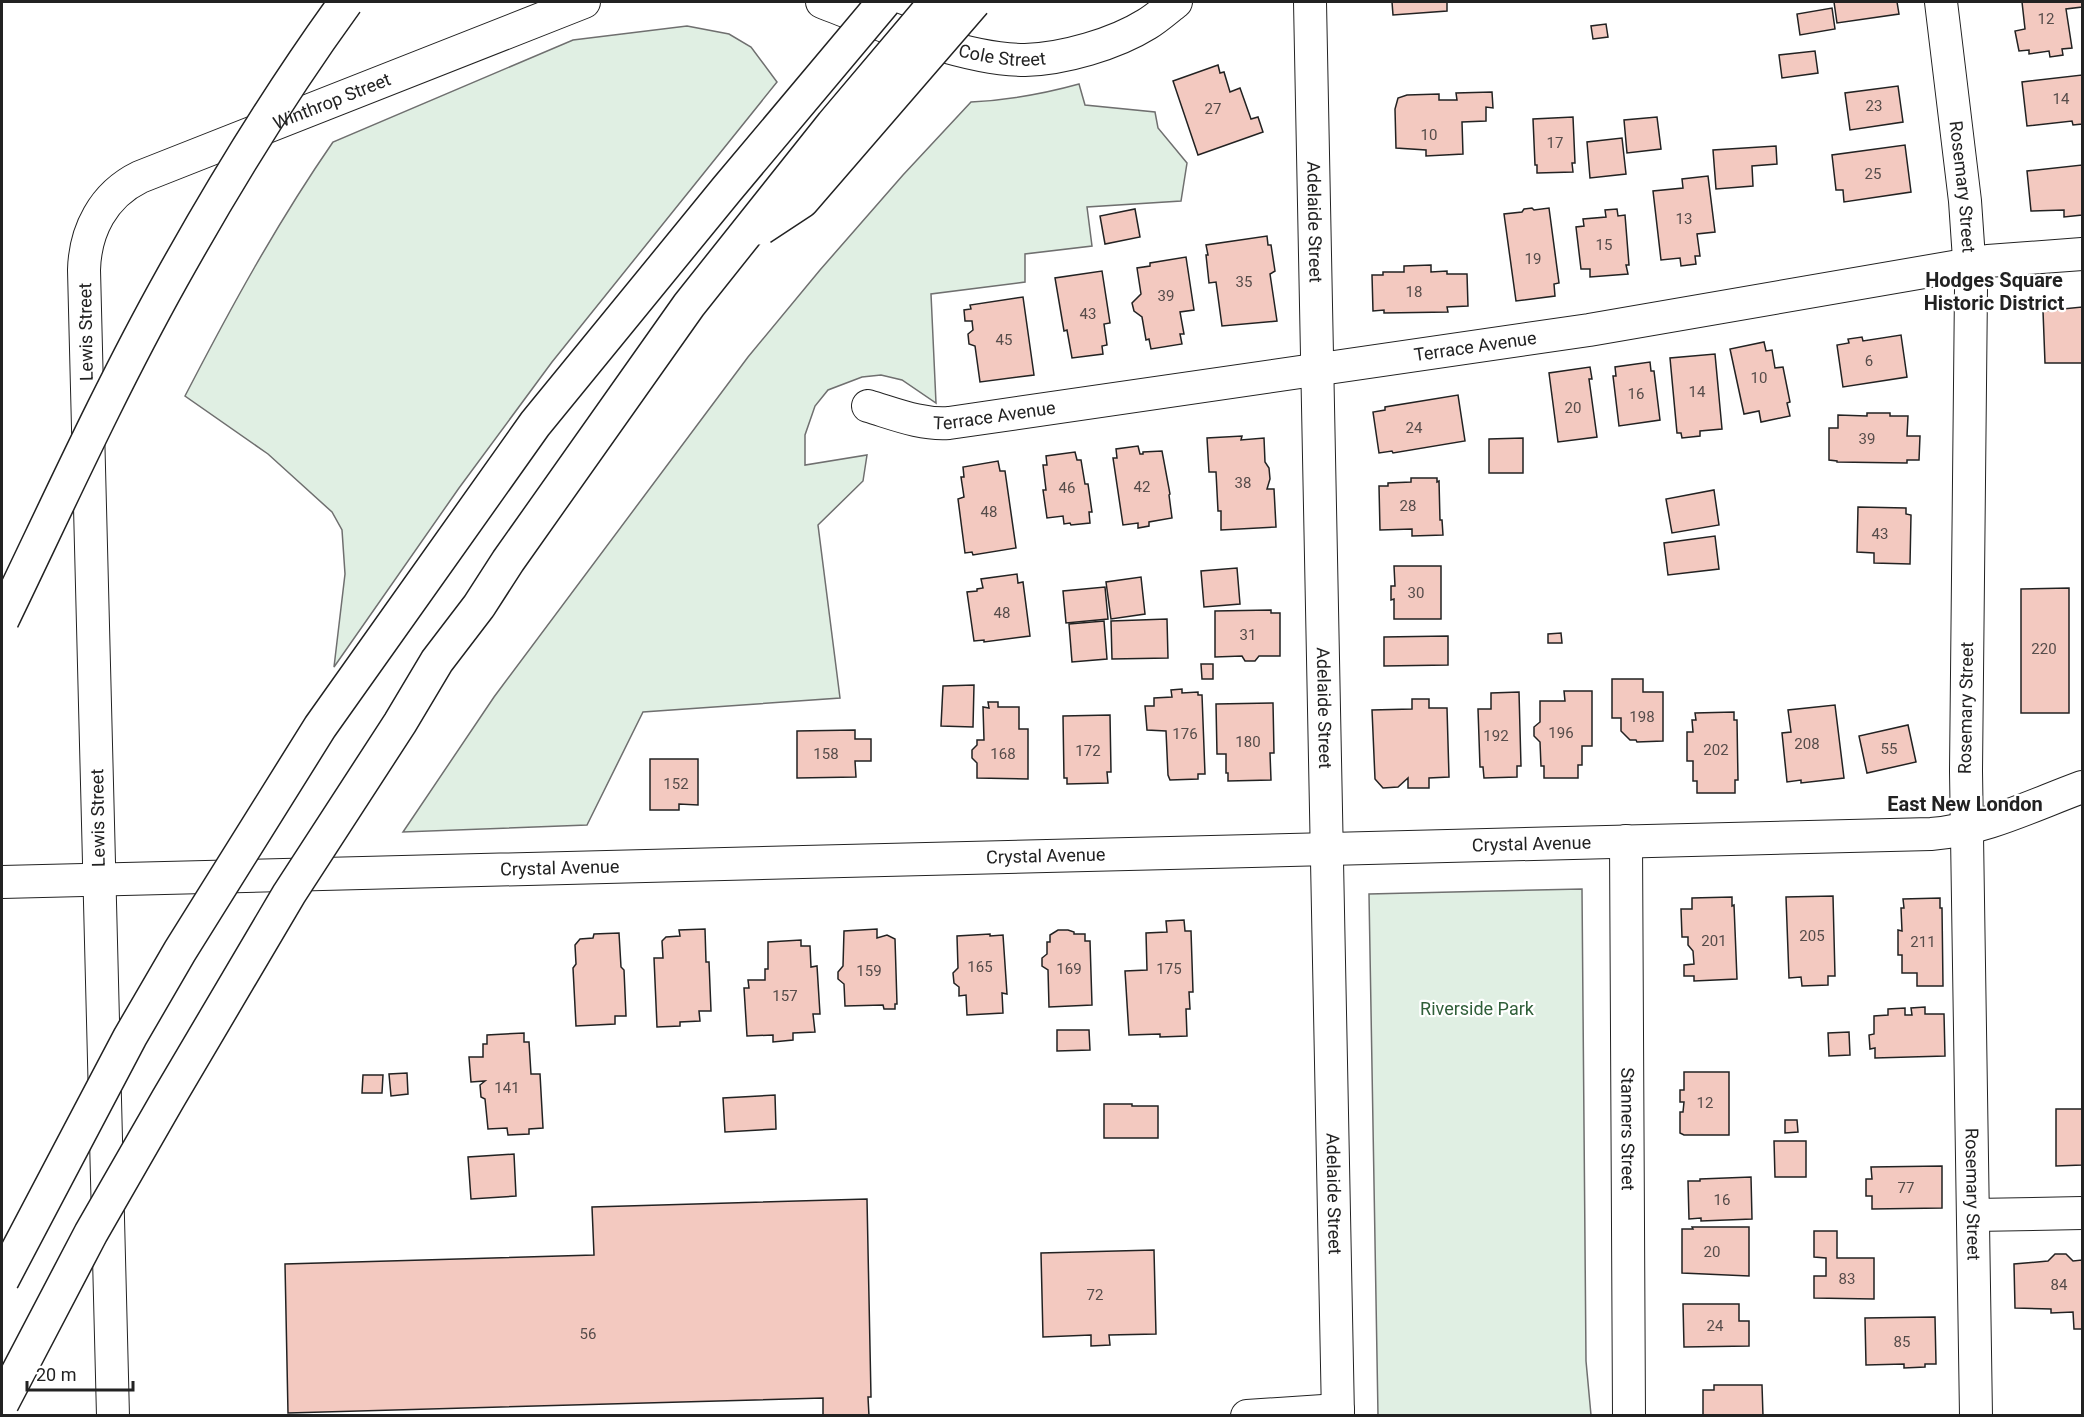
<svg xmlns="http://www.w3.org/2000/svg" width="2084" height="1417" font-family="Roboto,sans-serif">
  <rect width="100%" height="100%" fill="#fff"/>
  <g fill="#e0efe3" stroke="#6f6f6f" stroke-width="1.5">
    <path d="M687 26 729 34 751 47 777 82 552 362 459 488 334 667 345 574 342 530 332 512 268 454 185 396C230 309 277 223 333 142L573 40Z"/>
    <path d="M1079 84 1085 105 1155 112 1158 128 1187 163 1181 201 1087 207 1092 246 1025 254V282L931 294 936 403 902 380 881 375 862 377 828 390 815 406 805 435V465L867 455 863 481 818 525 840 698 643 712 587 825 403 832 494 697 748 357 820 270 903 175 971 102C1008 100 1043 94 1079 84Z"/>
    <path d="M1582 889 1586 1361 1591 1415H1378L1369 894Z"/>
  </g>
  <g fill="#f3c9c0" stroke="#222" stroke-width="1.5">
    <path d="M1392 2H1447V11L1393 15Z"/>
    <path d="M1834 2H1897L1899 14 1837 23Z"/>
    <path d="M2022 2H2082V7L2066 9 2072 48 2062 49 2063 55 2050 57 2049 51 2029 54V50L2019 51 2015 31 2025 29Z"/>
    <path d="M1832 8 1835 29 1800 35 1797 14Z"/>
    <path d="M1606 24 1608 37 1593 39 1591 26Z"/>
    <path d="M1815 51 1818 73 1782 78 1779 55Z"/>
    <path d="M1218 65 1220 73 1224 72 1230 92 1240 88 1251 119 1258 117 1263 132 1198 155 1173 81Z"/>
    <path d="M2082 75V124L2073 125 2072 121 2027 126 2022 82Z"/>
    <path d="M1898 86 1903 122 1850 130 1845 93Z"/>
    <path d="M1492 92 1493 108 1486 107V121L1462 122 1463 154 1426 156V150L1396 148 1395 109 1398 98 1407 95 1439 94V100H1457L1456 93Z"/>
    <path d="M1573 117 1575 163H1572L1573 172 1537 173V165H1535L1533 119Z"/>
    <path d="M1657 117 1661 149 1627 153 1624 120Z"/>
    <path d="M1622 138 1626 174 1590 178 1587 142Z"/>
    <path d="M1905 145 1911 192 1844 202 1843 190H1836L1832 155Z"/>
    <path d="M1776 146 1777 164 1752 166 1753 186 1716 189 1713 150Z"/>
    <path d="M2082 165V215L2064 217V210L2031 211 2027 171Z"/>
    <path d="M1708 176 1715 232 1697 234 1700 256H1695L1696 264 1681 266 1680 258 1661 260 1653 191 1683 188 1682 179Z"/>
    <path d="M1532 208 1534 210 1549 208 1559 283 1554 284 1555 296 1516 301 1504 214 1522 212 1524 209Z"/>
    <path d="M1135 209 1140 237 1105 244 1100 216Z"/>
    <path d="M1617 209 1618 216 1625 215 1629 265H1626L1628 274 1590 277V269H1581L1576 227 1584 226 1583 219 1606 217 1605 210Z"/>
    <path d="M1267 236 1268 245H1271L1275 271 1270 274 1277 321 1222 326 1216 282 1209 283 1206 255H1208L1206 245Z"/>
    <path d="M1186 257 1194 310 1180 312 1184 334H1180L1182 344 1151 349 1149 339 1146 340 1142 317 1134 311 1132 303 1141 294 1137 268 1150 266V263Z"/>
    <path d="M1431 265V272L1447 271V274H1467L1468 306 1447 307 1448 312 1384 313V310L1373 311 1372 275H1383V272H1404V266Z"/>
    <path d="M1102 271 1110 323 1104 324 1107 345 1102 346 1103 354 1072 358 1067 330 1064 331 1055 278Z"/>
    <path d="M1023 297 1034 375 980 382 975 346 969 344 968 334 973 330 972 321H965L964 310 971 309 970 305Z"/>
    <path d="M2082 307V363H2045L2043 311Z"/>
    <path d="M1901 335 1907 377 1843 387 1837 345 1849 343 1848 339 1862 337 1863 341Z"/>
    <path d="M1764 342 1766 351 1772 350 1775 368 1783 367 1790 402 1787 403 1790 416 1761 422 1759 411 1744 414 1730 349Z"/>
    <path d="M1715 354 1722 429 1700 431V436L1682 438 1681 433H1677L1670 358Z"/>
    <path d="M1650 362 1651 371H1654L1660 420 1619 426 1613 376H1616L1615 367Z"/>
    <path d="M1590 367 1592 379H1589L1597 437 1558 442 1549 373Z"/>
    <path d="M1458 395 1465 441 1393 453 1392 451 1379 453 1373 412 1385 410V407Z"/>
    <path d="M1867 413H1890V416H1908L1907 436H1920L1919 460H1907V463L1837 462V461L1829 460V428H1838V415L1867 416Z"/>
    <path d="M1242 436 1241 440 1264 438 1265 462 1269 468 1270 479 1267 489H1274L1276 527 1221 530V511H1218L1216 472H1209L1207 438Z"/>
    <path d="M1523 438V473H1489V439Z"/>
    <path d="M1138 446 1140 454H1143V452L1162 451 1170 494 1169 495 1172 518 1149 522V526L1138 528V523L1123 525 1113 458H1117L1116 449Z"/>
    <path d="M1075 452 1077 460H1081L1085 484H1088L1092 512H1089L1090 523 1071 525 1070 523 1064 524 1063 516 1047 518 1043 490H1046L1043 465H1047L1046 456Z"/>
    <path d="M998 461 1000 471H1005L1016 548 973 555 972 552 965 553 958 499 964 497 961 477H964L963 467Z"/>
    <path d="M1411 478H1437V482L1439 481 1440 520H1442L1443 535 1412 536V529L1380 530 1379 486H1388V483L1411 482Z"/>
    <path d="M1714 490 1719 525 1672 533 1666 499Z"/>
    <path d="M1858 507 1906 508V514L1911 515 1910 564 1874 563V553L1857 552Z"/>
    <path d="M1715 536 1719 569 1668 575 1664 543Z"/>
    <path d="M1394 566H1441V619H1394V599L1391 600V586H1395Z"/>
    <path d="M1237 568 1240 604 1204 607 1201 571Z"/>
    <path d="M1017 574 1018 583 1023 582 1030 636 984 642V640L974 641 967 592 977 591V589L983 588 981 579Z"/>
    <path d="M1141 577 1145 614 1111 619 1106 582Z"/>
    <path d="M1105 587 1108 619 1066 623 1063 591Z"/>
    <path d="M2069 588V713H2021V589Z"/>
    <path d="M1271 610V613H1280V656H1259L1255 661H1245L1242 656 1215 657V611Z"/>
    <path d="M1167 619 1168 658 1112 659 1111 621Z"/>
    <path d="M1104 621 1107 659 1072 662 1069 624Z"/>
    <path d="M1561 633 1562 643H1548V634Z"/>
    <path d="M1448 636V665L1384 666V637Z"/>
    <path d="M1201 664H1213V679H1202Z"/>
    <path d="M1612 679H1643V692H1663V741L1637 742 1636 740H1630L1621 731V718H1612Z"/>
    <path d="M974 685 973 727 941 726 943 686Z"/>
    <path d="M1182 689V693L1198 692V695H1202L1205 774H1198V779L1170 780 1168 775 1166 731 1147 730 1145 706H1154V698L1172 697 1171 690Z"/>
    <path d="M1564 691H1592V746H1582V765H1578V778H1544V766H1541L1540 742 1534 736V727L1540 722V701H1565Z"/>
    <path d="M1519 692 1521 766H1517V777L1484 778 1483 767H1480L1478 709H1491V693Z"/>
    <path d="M1412 699H1429V708H1447L1449 777 1429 778V788H1408V778L1398 787 1383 788 1375 779 1372 710 1412 709Z"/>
    <path d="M988 702H998V707H1019V729H1028V779L977 778V763L972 758V750L977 745V740H984L983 707 989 708Z"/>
    <path d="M1273 703 1274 753H1270L1271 780 1228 781V773H1226V754H1217L1216 704Z"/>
    <path d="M1835 705 1844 778 1801 783V780L1787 782 1782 733 1791 732 1788 710Z"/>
    <path d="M1734 712V720H1737L1738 780H1735V793H1697V781H1693V761H1687V732H1693L1692 720H1696L1695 713Z"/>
    <path d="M1110 715 1111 772H1107L1108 783 1067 784V778H1064L1063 716Z"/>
    <path d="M1908 725 1916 762 1867 773 1859 736Z"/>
    <path d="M855 730V739H871V761H855L856 777 797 778V731Z"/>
    <path d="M650 759H698V805L679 804V810H650Z"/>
    <path d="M1833 896 1835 976H1828V985L1802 986 1801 977 1789 978 1786 897Z"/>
    <path d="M1732 897V906L1734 905 1737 979 1694 981V976H1684V965L1694 964 1693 951 1688 945V937H1682L1681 909H1692V898Z"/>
    <path d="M1940 898V908H1942L1943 986H1917V973H1902V955H1898V930L1902 931 1901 908H1904L1903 899Z"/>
    <path d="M1184 920 1185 931H1191L1193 992H1189L1190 1009H1186L1187 1036 1160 1037V1034L1129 1035 1125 971 1147 970 1146 933 1167 932 1166 921Z"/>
    <path d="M705 929 706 962H709L711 1011H699L700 1021 680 1022V1026L657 1027 654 958H663L662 941 666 937 680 936 679 930Z"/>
    <path d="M877 929V938L887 935 895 939 897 1004H895V1009H884L883 1005 845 1006 844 984 838 979V972L843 966 844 931Z"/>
    <path d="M1058 930H1068L1074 932V934H1085V941H1090L1092 1005 1049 1007 1048 970 1042 966V958L1047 954V942H1050V935Z"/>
    <path d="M619 933 621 967 624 970 626 1016H615V1024L576 1026 573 968 576 964 575 945 580 939 593 938 594 934Z"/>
    <path d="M990 934V936L1003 935 1007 994 1002 993 1003 1013 967 1015 966 995 959 996V987L954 983 953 973 958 968 957 936Z"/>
    <path d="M801 940V946H810L811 967 817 966 820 1014H813L815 1032 793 1033V1040L773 1042V1035L747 1036 744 988H749L748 980H765V969H768V942Z"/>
    <path d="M1925 1007V1014H1944L1945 1056 1875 1058V1048L1870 1049 1869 1035 1874 1034V1016L1888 1015V1009L1905 1008V1015H1912L1911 1008Z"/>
    <path d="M1057 1030H1089L1090 1050 1057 1051Z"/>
    <path d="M1849 1032 1850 1055 1829 1056 1828 1033Z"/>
    <path d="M524 1033V1042H529L531 1074H540L543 1128 529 1129V1134L508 1135 507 1128 488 1129 485 1099 481 1097 480 1085 485 1081 471 1082 469 1057H483V1044H487V1035Z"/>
    <path d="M1684 1072H1729V1135H1684L1680 1133V1112H1683L1684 1102H1680V1090H1684Z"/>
    <path d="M407 1073 408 1094 391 1096 389 1074Z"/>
    <path d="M363 1075H383L382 1093H362Z"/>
    <path d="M775 1095 776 1129 725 1132 723 1098Z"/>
    <path d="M1104 1104H1132V1106H1158V1138H1104Z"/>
    <path d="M2056 1109H2082V1165L2056 1166Z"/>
    <path d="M1785 1120H1797L1798 1132 1785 1133Z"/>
    <path d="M1774 1141H1806V1177H1775Z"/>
    <path d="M514 1154 516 1196 471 1199 468 1157Z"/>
    <path d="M1942 1166V1208L1872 1209V1196H1866V1179H1872L1871 1167Z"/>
    <path d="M1751 1177 1752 1219 1701 1221V1218L1689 1219 1688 1181H1700V1179Z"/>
    <path d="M867 1199 871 1397H868L869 1416H823V1398L288 1413 285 1264 594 1255 592 1207Z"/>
    <path d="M1692 1227H1749V1276L1682 1273V1229H1693Z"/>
    <path d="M1814 1231H1837V1258H1874V1299L1814 1298V1276H1826V1258L1814 1257Z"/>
    <path d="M1154 1250 1156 1334 1109 1335 1110 1345 1091 1346V1335L1043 1337 1041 1253Z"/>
    <path d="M2055 1254H2066L2073 1261 2082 1260V1329H2074L2073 1312 2051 1313V1309L2015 1308 2014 1264 2048 1261Z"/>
    <path d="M1683 1304H1739V1321H1749V1346L1684 1347Z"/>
    <path d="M1935 1317 1936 1364H1925V1367L1904 1368V1364L1866 1365 1865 1318Z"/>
    <path d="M1714 1385H1762L1763 1416H1703V1390H1714Z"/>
  </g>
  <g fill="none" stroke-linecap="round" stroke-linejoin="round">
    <g stroke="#222" stroke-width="34">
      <g id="street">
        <path id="s1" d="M822 2C879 24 963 60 1025 60 1063 59 1115 44 1147 24 1157 18 1167 9 1176 2"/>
        <path id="s2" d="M1310 2 1338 1416"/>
        <path id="s3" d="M1941 2 1965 201 1971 288 1966 771 1976 1416"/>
        <path id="s4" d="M868 406C895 414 921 425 949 423L1589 330 1988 261 2082 254"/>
        <path id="s5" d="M1626 841 1629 1416"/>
        <path id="s6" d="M2 882 1931 834C1983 830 2033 805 2082 787"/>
        <path d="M1973 1215 2082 1213"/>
        <path id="s7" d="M113 1416 84 270C85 231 103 195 140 177L584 2"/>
        <path d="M1247 1416 1338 1410"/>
      </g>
    </g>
    <use href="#street" stroke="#fff" stroke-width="32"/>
    <g stroke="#222" stroke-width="36" stroke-linecap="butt">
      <g id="highway-bridge">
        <path d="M761 228 802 201 974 2"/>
        <path d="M2 620C57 506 110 389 172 278 225 183 282 90 346 2"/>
        <path d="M2 1280 130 1037 180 951 320 727 535 424 727 189 884 2"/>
        <path d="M2 1403 91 1233 168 1099 289 894 400 723 437 661 479 606 508 561 689 305 833 124 936 2"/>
      </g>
    </g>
    <use href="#highway-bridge" stroke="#fff" stroke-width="33"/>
  </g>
  <g text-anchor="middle" stroke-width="4.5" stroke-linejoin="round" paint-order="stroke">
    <g font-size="15" fill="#564c4a">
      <text x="2046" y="24">12</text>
      <text x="2061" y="104">14</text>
      <text x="1874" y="111">23</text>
      <text x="1213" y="114">27</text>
      <text x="1429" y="140">10</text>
      <text x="1555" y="148">17</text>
      <text x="1873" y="179">25</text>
      <text x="1684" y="224">13</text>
      <text x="1604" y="250">15</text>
      <text x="1533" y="264">19</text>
      <text x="1244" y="287">35</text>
      <text x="1414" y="297">18</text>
      <text x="1166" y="301">39</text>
      <text x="1088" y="319">43</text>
      <text x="1004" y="345">45</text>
      <text x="1869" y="366">6</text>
      <text x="1759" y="383">10</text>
      <text x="1697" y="397">14</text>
      <text x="1636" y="399">16</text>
      <text x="1573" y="413">20</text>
      <text x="1414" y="433">24</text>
      <text x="1867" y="444">39</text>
      <text x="1243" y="488">38</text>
      <text x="1142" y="492">42</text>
      <text x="1067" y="493">46</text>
      <text x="1408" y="511">28</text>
      <text x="989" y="517">48</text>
      <text x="1880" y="539">43</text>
      <text x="1416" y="598">30</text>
      <text x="1002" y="618">48</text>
      <text x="1248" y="640">31</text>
      <text x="2044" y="654">220</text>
      <text x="1642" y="722">198</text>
      <text x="1561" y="738">196</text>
      <text x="1185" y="739">176</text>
      <text x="1496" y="741">192</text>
      <text x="1248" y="747">180</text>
      <text x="1807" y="749">208</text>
      <text x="1889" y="754">55</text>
      <text x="1716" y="755">202</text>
      <text x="1088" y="756">172</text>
      <text x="826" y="759">158</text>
      <text x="1003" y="759">168</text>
      <text x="676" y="789">152</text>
      <text x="1812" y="941">205</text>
      <text x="1714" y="946">201</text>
      <text x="1923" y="947">211</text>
      <text x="980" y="972">165</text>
      <text x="1069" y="974">169</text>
      <text x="1169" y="974">175</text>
      <text x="869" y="976">159</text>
      <text x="785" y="1001">157</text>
      <text x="507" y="1093">141</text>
      <text x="1705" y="1108">12</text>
      <text x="1906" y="1193">77</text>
      <text x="1722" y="1205">16</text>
      <text x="1712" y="1257">20</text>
      <text x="1847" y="1284">83</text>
      <text x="2059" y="1290">84</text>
      <text x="1095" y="1300">72</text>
      <text x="1715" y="1331">24</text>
      <text x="588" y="1339">56</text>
      <text x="1902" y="1347">85</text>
    </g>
    <g font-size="18" fill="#222" stroke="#fff">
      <text dy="6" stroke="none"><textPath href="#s1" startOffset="189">Cole Street</textPath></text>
      <text dy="6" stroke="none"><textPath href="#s7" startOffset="1467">Winthrop Street</textPath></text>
      <text dy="6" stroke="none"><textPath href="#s3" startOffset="186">Rosemary Street</textPath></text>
      <text dy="6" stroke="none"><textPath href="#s2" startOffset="220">Adelaide Street</textPath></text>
      <text transform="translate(86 332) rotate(-91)" y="6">Lewis Street</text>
      <text dy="6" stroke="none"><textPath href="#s4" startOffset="615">Terrace Avenue</textPath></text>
      <text dy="6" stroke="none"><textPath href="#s4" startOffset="129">Terrace Avenue</textPath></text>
      <text transform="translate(1966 708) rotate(-89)" y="6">Rosemary Street</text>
      <text dy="6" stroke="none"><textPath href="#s2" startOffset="706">Adelaide Street</textPath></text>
      <text transform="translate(98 818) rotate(-91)" y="6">Lewis Street</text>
      <text dy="6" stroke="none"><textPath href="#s6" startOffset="1530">Crystal Avenue</textPath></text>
      <text dy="6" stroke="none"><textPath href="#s6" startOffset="1044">Crystal Avenue</textPath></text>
      <text dy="6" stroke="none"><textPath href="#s6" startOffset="558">Crystal Avenue</textPath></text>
      <text dy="6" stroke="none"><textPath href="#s5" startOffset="288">Stanners Street</textPath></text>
      <text dy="6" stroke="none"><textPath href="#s2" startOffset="1192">Adelaide Street</textPath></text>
      <text dy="6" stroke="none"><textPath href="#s3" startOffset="1194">Rosemary Street</textPath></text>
    </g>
    <g font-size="18" fill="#2f5e38" stroke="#fff">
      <text x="1477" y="1015">Riverside Park</text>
    </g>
    <g font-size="20" font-weight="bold" fill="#222" stroke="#fff">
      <text x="1994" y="287">Hodges Square<tspan x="1994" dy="23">Historic District</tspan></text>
      <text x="1965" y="811">East New London</text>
    </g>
  </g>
  <rect width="2084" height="1417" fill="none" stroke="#222222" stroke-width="6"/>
  <path d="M27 1381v9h106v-9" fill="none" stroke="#222222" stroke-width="3"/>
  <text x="36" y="1381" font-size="18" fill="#222222" stroke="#ffffff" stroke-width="4.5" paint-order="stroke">20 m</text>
</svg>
